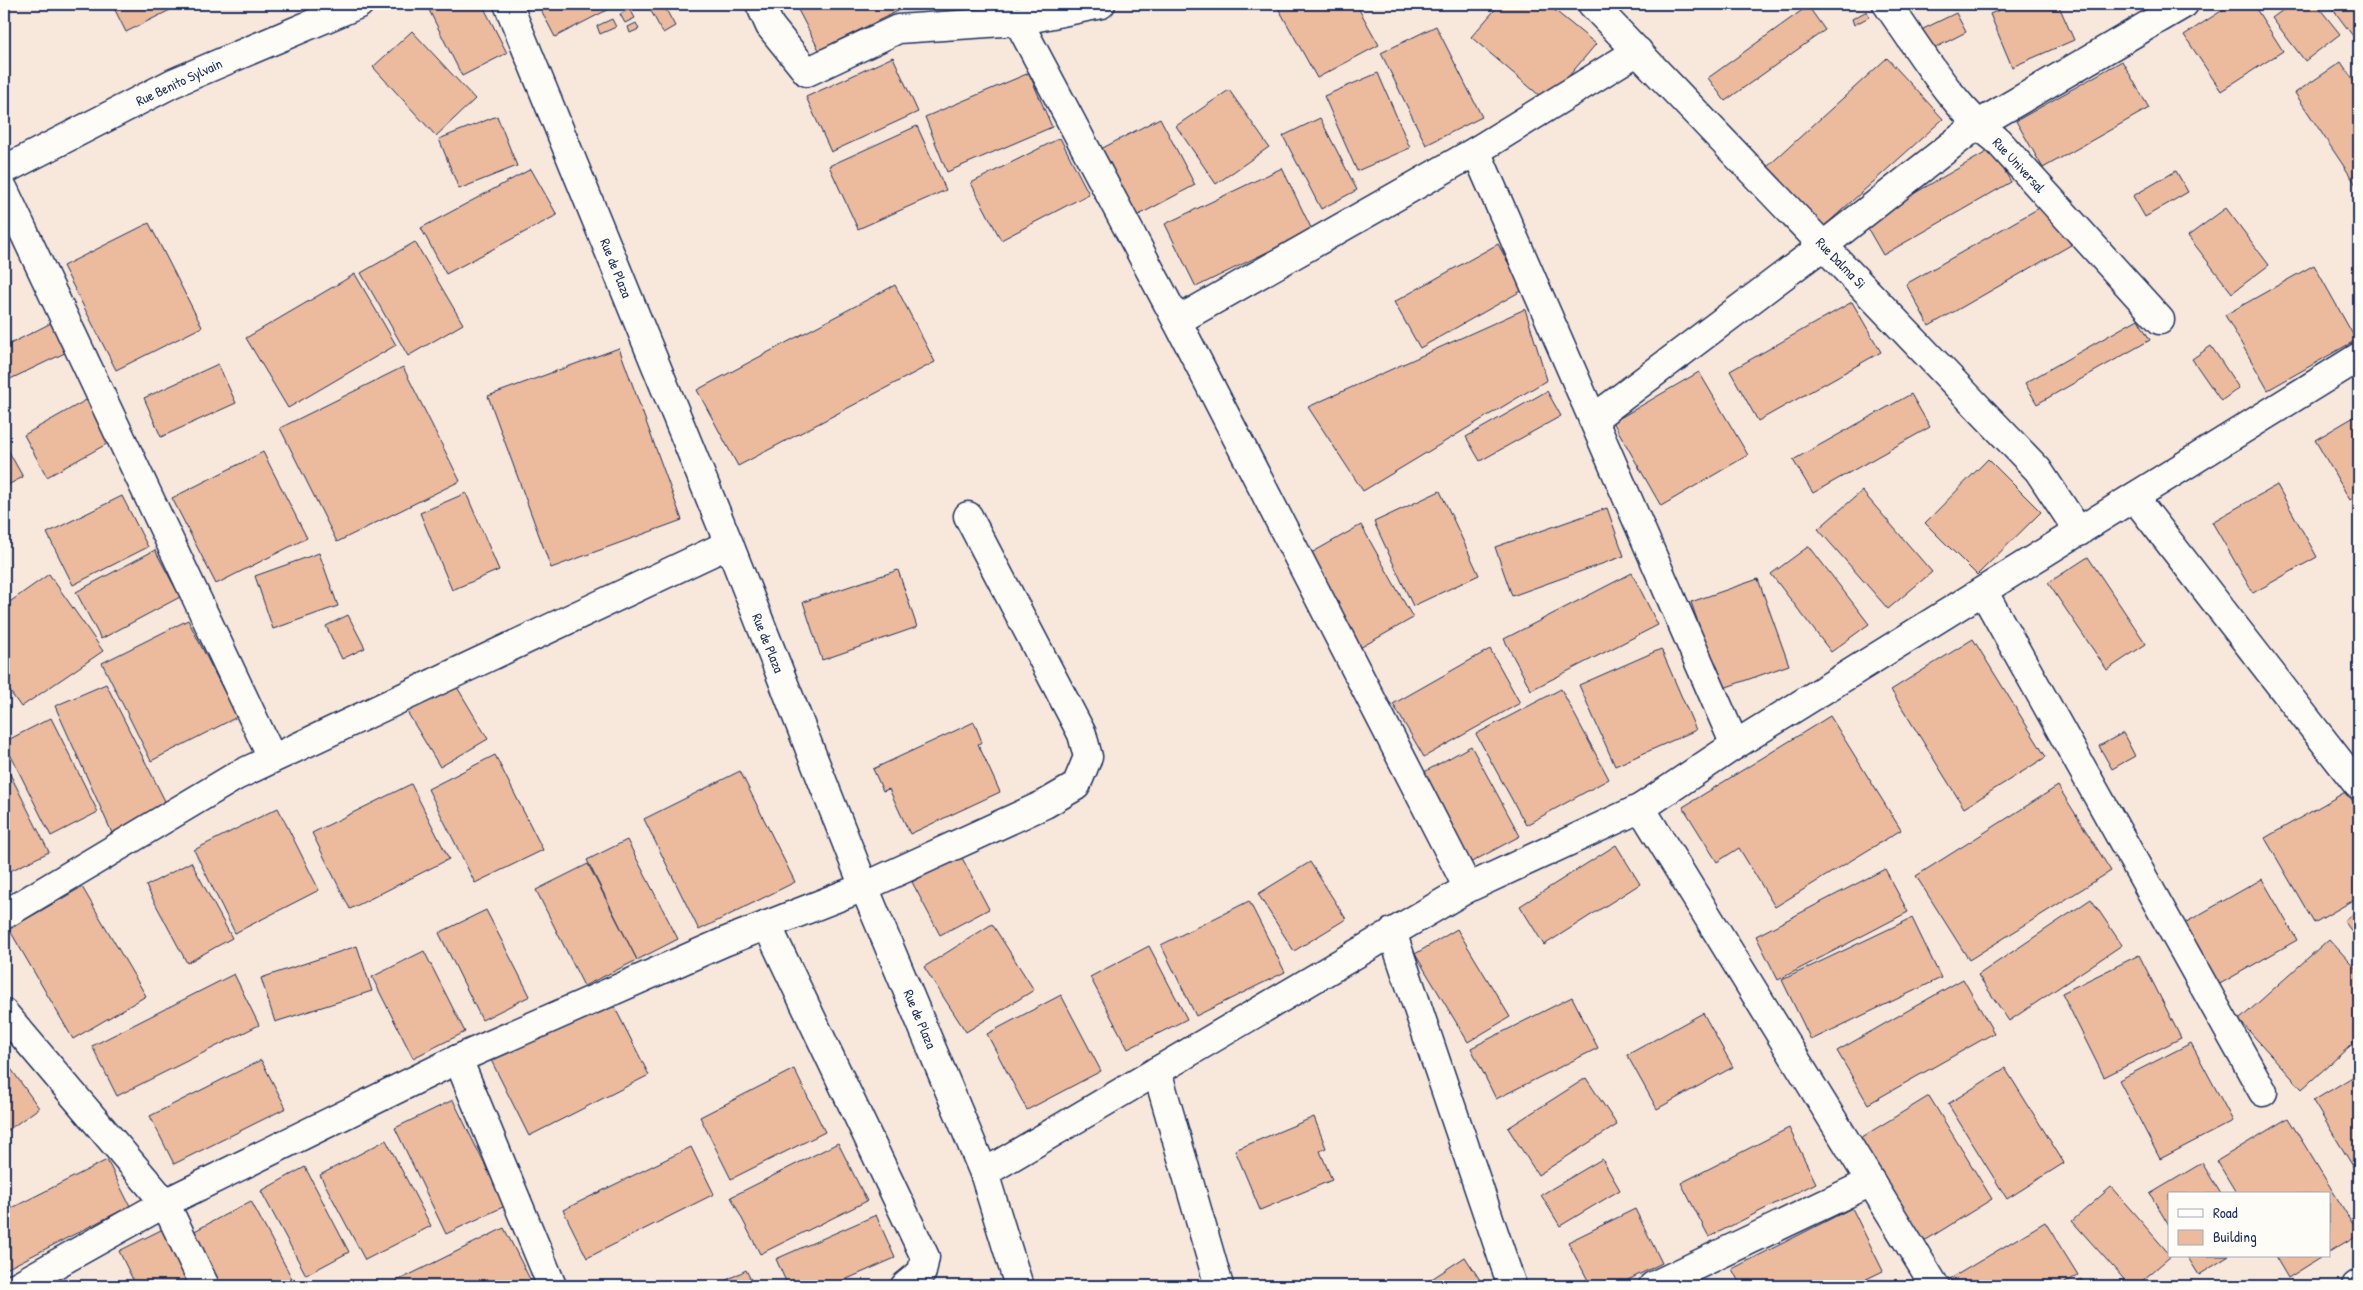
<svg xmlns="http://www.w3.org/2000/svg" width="2363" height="1290" font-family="'Patrick Hand',sans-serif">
  <rect width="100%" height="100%" fill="#f8e8dc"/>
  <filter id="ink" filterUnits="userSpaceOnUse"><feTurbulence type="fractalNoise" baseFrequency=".02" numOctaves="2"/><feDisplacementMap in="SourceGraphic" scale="10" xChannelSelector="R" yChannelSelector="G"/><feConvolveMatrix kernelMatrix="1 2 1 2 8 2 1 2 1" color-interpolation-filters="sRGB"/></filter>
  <g filter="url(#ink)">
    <g fill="#ecbb9d" stroke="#1b2f5e">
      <path d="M112 4H182L126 32Z"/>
      <path d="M426 4H482L507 53 462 76Z"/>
      <path d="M538 4H607L609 9 555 37Z"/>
      <path d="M663 4 675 26 663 33 651 11Z"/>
      <path d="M795 4H912L819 50Z"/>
      <path d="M1276 4H1356L1379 45 1317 78Z"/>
      <path d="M1500 4H1547L1596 44 1547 102 1471 37Z"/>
      <path d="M2013 4H2058L2074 40 2012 67 1990 14Z"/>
      <path d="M2232 4H2253L2283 51 2221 91 2184 35Z"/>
      <path d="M2291 4H2316L2340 34 2305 61 2272 18Z"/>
      <path d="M2329 4H2359V44Z"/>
      <path d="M1808 6 1825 30 1725 101 1708 78Z"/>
      <path d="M630 9 635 18 625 23 620 14Z"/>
      <path d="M1867 11 1869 17 1854 25 1852 19Z"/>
      <path d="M1956 13 1966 32 1929 51 1919 31Z"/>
      <path d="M612 19 616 27 600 34 597 26Z"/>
      <path d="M636 23 639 29 630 33 628 27Z"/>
      <path d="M1436 26 1482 117 1426 145 1381 53Z"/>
      <path d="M412 31 475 99 436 136 373 67Z"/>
      <path d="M893 57 918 112 831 152 806 97Z"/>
      <path d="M1887 58 1943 119 1821 229 1766 168Z"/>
      <path d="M2122 61 2149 108 2043 168 2016 121Z"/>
      <path d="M2341 62 2359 89V189L2295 93Z"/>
      <path d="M1029 73 1052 127 947 172 925 117Z"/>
      <path d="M1378 73 1410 148 1357 171 1324 96Z"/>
      <path d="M1229 90 1269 147 1216 184 1176 126Z"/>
      <path d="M497 116 517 166 459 189 439 139Z"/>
      <path d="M1160 118 1195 185 1133 218 1099 150Z"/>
      <path d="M1320 118 1357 190 1321 209 1283 136Z"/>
      <path d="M917 126 946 190 858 229 829 166Z"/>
      <path d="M1060 138 1089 194 1001 240 971 183Z"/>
      <path d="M1992 149 2011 182 1883 255 1864 222Z"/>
      <path d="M1282 168 1312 230 1196 287 1165 224Z"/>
      <path d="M531 169 557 215 446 274 421 228Z"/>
      <path d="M2176 171 2188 192 2145 217 2133 196Z"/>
      <path d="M2048 203 2071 245 1929 326 1906 284Z"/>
      <path d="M2226 208 2269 265 2232 293 2188 236Z"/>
      <path d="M149 223 202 327 116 370 63 266Z"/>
      <path d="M415 242 463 324 408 356 361 273Z"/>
      <path d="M1498 244 1523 290 1420 348 1394 302Z"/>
      <path d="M2314 265 2356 340 2268 390 2225 315Z"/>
      <path d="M355 274 396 345 288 408 246 338Z"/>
      <path d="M895 285 935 362 738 466 697 390Z"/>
      <path d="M2359 288V302L2353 292Z"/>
      <path d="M1852 302 1881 352 1758 421 1730 371Z"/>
      <path d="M1525 309 1547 380 1363 491 1308 407Z"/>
      <path d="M2138 319 2150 340 2037 404 2025 383Z"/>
      <path d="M55 321 69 351 4 382V347Z"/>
      <path d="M2211 346 2239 388 2221 401 2192 359Z"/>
      <path d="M619 348 682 520 551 568 488 396Z"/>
      <path d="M218 364 236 403 161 437 144 398Z"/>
      <path d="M403 367 460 481 337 542 280 428Z"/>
      <path d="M1699 372 1748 455 1661 506 1613 422Z"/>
      <path d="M1547 391 1561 416 1480 461 1466 437Z"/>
      <path d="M1911 394 1930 427 1813 493 1793 460Z"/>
      <path d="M88 399 112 441 47 477 24 435Z"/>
      <path d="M2359 414V494L2350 500 2315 440Z"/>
      <path d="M4 443 23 477 4 487Z"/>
      <path d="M263 452 307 538 216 584 172 498Z"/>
      <path d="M1988 459 2041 512 1977 575 1925 523Z"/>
      <path d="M2277 485 2317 557 2253 593 2212 522Z"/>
      <path d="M1440 491 1479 575 1413 606 1374 522Z"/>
      <path d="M1862 491 1932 572 1888 609 1818 529Z"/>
      <path d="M466 493 499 570 452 590 420 513Z"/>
      <path d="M122 496 148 547 73 585 47 533Z"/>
      <path d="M1607 508 1624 556 1512 596 1495 547Z"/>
      <path d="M1361 525 1413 618 1358 649 1306 556Z"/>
      <path d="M1809 546 1869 624 1831 652 1771 574Z"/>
      <path d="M155 550 180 597 101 639 76 592Z"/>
      <path d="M319 553 338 606 273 629 255 576Z"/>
      <path d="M2088 557 2146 644 2107 670 2048 583Z"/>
      <path d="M898 570 917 627 822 660 803 602Z"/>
      <path d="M1632 573 1658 625 1531 690 1504 639Z"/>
      <path d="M49 574 103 651 21 707 4 683V606Z"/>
      <path d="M1758 579 1789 665 1721 689 1691 602Z"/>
      <path d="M348 615 365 648 342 659 326 626Z"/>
      <path d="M188 620 237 717 151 761 102 663Z"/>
      <path d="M1973 639 2046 757 1964 808 1891 690Z"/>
      <path d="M1490 649 1520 703 1424 757 1393 704Z"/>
      <path d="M1661 649 1696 730 1615 766 1579 685Z"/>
      <path d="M451 677 488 739 440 767 403 705Z"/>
      <path d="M106 684 166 803 112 833 55 706Z"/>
      <path d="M1561 689 1609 779 1526 825 1476 734Z"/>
      <path d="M1830 716 1901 830 1775 907 1739 848 1717 862 1683 807Z"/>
      <path d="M51 718 98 812 51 836 4 742Z"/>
      <path d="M974 722 982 742 978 744 1000 792 910 834 889 789 883 791 873 769Z"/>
      <path d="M2123 733 2135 756 2112 769 2099 746Z"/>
      <path d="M1471 746 1520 836 1466 865 1417 776Z"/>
      <path d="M495 755 543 850 475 883 428 789Z"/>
      <path d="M4 762 49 852 4 874Z"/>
      <path d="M740 771 795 882 699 930 644 819Z"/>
      <path d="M411 784 449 859 350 909 312 833Z"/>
      <path d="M2058 786 2111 871 1969 960 1916 876Z"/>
      <path d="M2347 791 2359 813V897L2314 923 2265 838Z"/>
      <path d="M278 808 319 890 235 933 194 850Z"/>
      <path d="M627 840 678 939 637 960 587 860Z"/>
      <path d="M1616 845 1640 884 1544 945 1520 906Z"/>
      <path d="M961 856 989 909 940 935 912 882Z"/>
      <path d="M191 862 232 938 187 963 146 886Z"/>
      <path d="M1310 862 1346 919 1294 951 1258 894Z"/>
      <path d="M588 864 637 960 584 986 536 890Z"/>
      <path d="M1885 869 1908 912 1778 980 1756 936Z"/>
      <path d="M2262 879 2297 940 2218 985 2183 924Z"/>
      <path d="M82 887 146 996 73 1039 9 929Z"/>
      <path d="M2091 899 2122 945 2009 1021 1978 975Z"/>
      <path d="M1249 901 1285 972 1196 1016 1161 945Z"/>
      <path d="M2359 909V941L2344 921Z"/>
      <path d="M486 910 530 996 482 1020 439 933Z"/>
      <path d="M1912 918 1941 978 1811 1040 1782 980Z"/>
      <path d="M992 924 1034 990 966 1032 924 967Z"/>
      <path d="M1457 929 1510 1017 1468 1042 1415 954Z"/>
      <path d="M2329 939 2359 972V1038L2302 1089 2239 1020Z"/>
      <path d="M357 946 372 991 275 1022 261 978Z"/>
      <path d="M1149 946 1187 1019 1128 1049 1090 977Z"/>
      <path d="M424 951 465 1032 413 1058 372 977Z"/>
      <path d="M2139 955 2181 1038 2104 1077 2062 993Z"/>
      <path d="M234 974 259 1025 117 1096 92 1046Z"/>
      <path d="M1963 979 1994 1033 1868 1104 1837 1051Z"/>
      <path d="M1061 995 1101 1071 1027 1110 987 1034Z"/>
      <path d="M1572 997 1598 1048 1496 1099 1471 1048Z"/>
      <path d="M611 1000 649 1075 529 1136 491 1060Z"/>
      <path d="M1703 1013 1733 1067 1657 1109 1627 1055Z"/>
      <path d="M2191 1043 2233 1121 2160 1159 2119 1080Z"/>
      <path d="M4 1059 39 1108 4 1133Z"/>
      <path d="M261 1060 286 1108 174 1164 150 1116Z"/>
      <path d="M2005 1068 2064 1163 2007 1199 1948 1104Z"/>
      <path d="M794 1069 825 1132 731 1179 700 1117Z"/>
      <path d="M2359 1073V1176L2313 1101Z"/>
      <path d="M1586 1078 1617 1125 1538 1175 1508 1128Z"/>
      <path d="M1929 1096 1992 1199 1918 1245 1854 1142Z"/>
      <path d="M453 1100 505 1206 446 1234 395 1128Z"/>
      <path d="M1314 1117 1326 1148 1320 1151 1332 1180 1260 1210 1235 1150Z"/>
      <path d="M2288 1118 2359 1234 2329 1252V1194H2237L2217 1161Z"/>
      <path d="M1789 1128 1816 1183 1709 1237 1681 1183Z"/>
      <path d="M386 1140 431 1226 365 1260 320 1175Z"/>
      <path d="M838 1143 867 1201 760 1254 731 1197Z"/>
      <path d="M691 1147 714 1194 587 1258 563 1210Z"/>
      <path d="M1602 1159 1620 1190 1560 1226 1541 1195Z"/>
      <path d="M107 1160 130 1206 4 1270V1212Z"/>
      <path d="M2202 1163 2221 1194H2169V1226L2150 1194Z"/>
      <path d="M305 1167 349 1252 306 1275 261 1191Z"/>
      <path d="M2111 1187 2171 1256 2136 1286H2130L2072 1221Z"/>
      <path d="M251 1201 296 1286H214L187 1235Z"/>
      <path d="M1852 1208 1883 1271 1852 1286H1741L1732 1269Z"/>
      <path d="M1635 1209 1662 1263 1616 1286H1591L1568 1242Z"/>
      <path d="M876 1215 895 1258 831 1286H788L776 1259Z"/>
      <path d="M2045 1222 2078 1275 2060 1286H1955L1950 1279Z"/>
      <path d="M171 1225 202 1286H136L119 1251Z"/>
      <path d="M504 1228 533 1285 387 1286Z"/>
      <path d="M2187 1256H2229L2199 1275Z"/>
      <path d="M2275 1256H2323L2288 1278Z"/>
      <path d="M1465 1257 1484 1286H1421Z"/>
      <path d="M746 1270 754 1286H715Z"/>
      <path d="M53 1274 63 1286H38Z"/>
      <path d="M2081 1279 2086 1286H2071Z"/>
    </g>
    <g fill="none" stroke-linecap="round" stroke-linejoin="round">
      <g stroke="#1b2f5e" stroke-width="31">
        <g id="minor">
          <path d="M508 4 729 544 864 887 984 1173 1019 1286"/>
          <path d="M760 4 770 26 807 72 898 29 1018 21 1101 4"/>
          <path d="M1592 4 2038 470 2079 532"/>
          <path d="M1887 4C1920 50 1952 107 1997 140L2160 320"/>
          <path d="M1018 21 1177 321 1468 888"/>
          <path d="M1476 151 1735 745"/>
          <path d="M4 190 272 758"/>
          <path d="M1177 321 1476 151 1638 51"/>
          <path d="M1593 419 1824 245 1977 125 2184 4"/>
          <path d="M2134 497 2357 784 2359 782"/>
          <path d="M1983 591 2263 1092"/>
          <path d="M1641 808 1935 1286"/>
          <path d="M4 915 236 776 729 544"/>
          <path d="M767 925 925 1257 922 1272 905 1286"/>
          <path d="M1392 932 1512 1286"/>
          <path d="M4 1013 165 1203 205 1286"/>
          <path d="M458 1059 552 1286"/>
          <path d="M1157 1071 1219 1286"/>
          <path d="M984 1173 1468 888 1641 808 1735 745 2359 357"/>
          <path d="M17 1286 165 1203 458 1059 724 942 864 887 1045 804 1076 786 1088 757 1082 734 968 516"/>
          <path d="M1653 1286 1871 1182"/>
          <path d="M2356 1286 2359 1284"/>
        </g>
      </g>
      <g stroke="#1b2f5e" stroke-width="31">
        <path id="secondary" d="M4 170 173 83 359 4"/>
      </g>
      <use href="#minor" stroke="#fdfcf7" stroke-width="28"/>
      <use href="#secondary" stroke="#fdfcf7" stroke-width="28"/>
    </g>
  </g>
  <g text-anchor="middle" stroke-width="4" stroke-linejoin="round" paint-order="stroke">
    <g font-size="14" fill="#1b2f5e" stroke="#fdfcf7">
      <text transform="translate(179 82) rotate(-25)" y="5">Rue Benito Sylvain</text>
      <text transform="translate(2019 165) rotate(47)" y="5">Rue Universal</text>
      <text transform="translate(1841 263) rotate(46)" y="5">Rue Dalma Si</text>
      <text transform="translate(616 268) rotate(68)" y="5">Rue de Plaza</text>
      <text transform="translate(768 643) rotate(68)" y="5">Rue de Plaza</text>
      <text transform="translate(920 1019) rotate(67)" y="5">Rue de Plaza</text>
    </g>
  </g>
  <rect width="2363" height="1290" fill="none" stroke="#fdfcf7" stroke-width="20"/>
  <rect x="10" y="10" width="2343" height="1270" fill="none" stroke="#1b2f5e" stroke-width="2" filter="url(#ink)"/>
  <rect x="2168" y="1192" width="162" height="65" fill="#fdfcf7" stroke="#a3aaba"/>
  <rect x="2178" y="1209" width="25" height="8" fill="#fdfcf7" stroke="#a3aaba"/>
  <text x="2213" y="1218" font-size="15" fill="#1b2f5e">Road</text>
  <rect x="2178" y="1230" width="25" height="15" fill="#ecbb9d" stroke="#a3aaba"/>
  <text x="2213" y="1242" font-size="15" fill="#1b2f5e">Building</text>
</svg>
